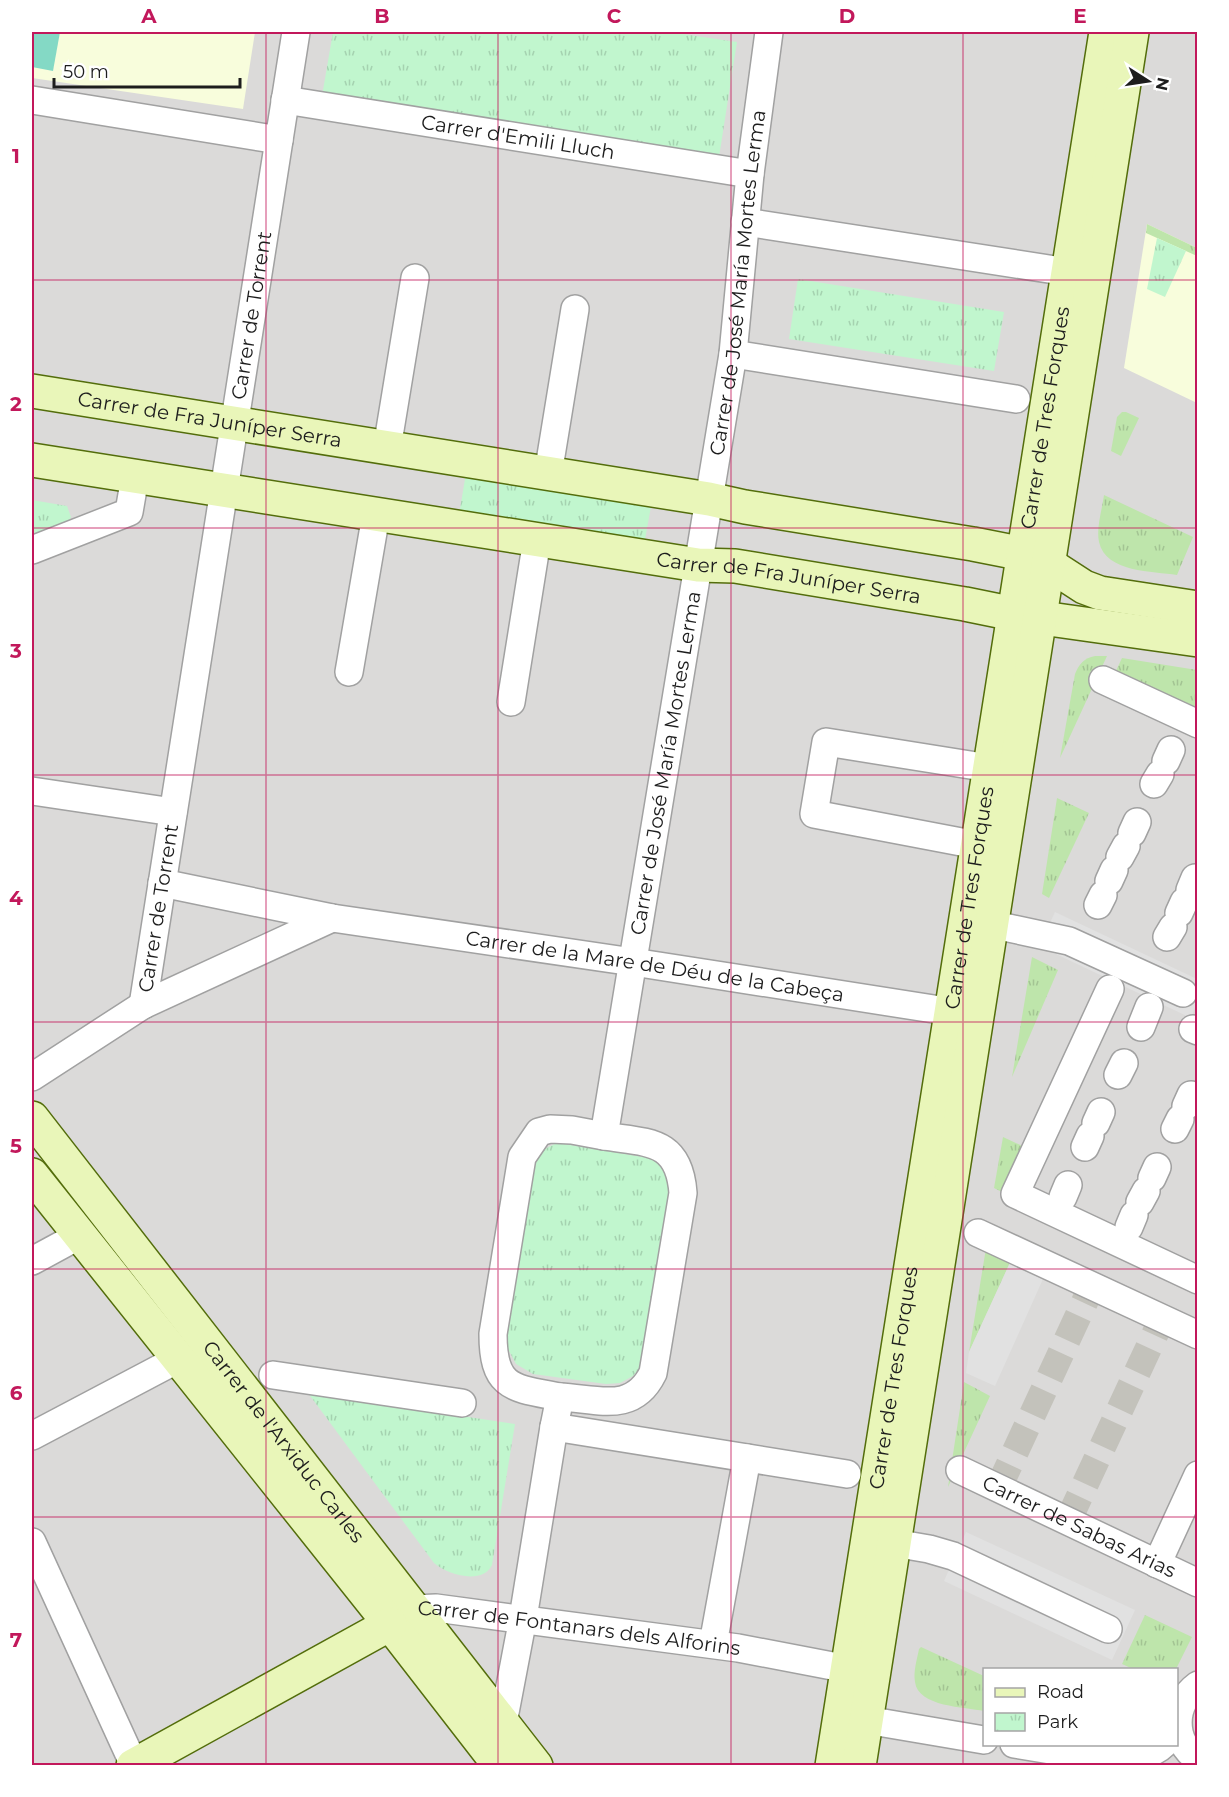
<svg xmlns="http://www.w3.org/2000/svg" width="1229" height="1797" font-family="Montserrat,sans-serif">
  <defs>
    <pattern id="grass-tufts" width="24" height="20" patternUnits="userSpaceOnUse" patternTransform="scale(1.5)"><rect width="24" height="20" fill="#bee5ab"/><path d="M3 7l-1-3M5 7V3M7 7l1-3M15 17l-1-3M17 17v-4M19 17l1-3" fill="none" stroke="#a3c493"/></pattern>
    <pattern id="park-tufts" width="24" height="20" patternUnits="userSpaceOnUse" patternTransform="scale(1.5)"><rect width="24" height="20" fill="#c1f6ce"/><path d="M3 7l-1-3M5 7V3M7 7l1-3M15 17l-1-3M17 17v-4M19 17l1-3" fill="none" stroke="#a5d2b0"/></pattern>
  </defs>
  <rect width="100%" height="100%" fill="#edebe3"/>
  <path fill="#dbdad9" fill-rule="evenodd" d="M32 32H1197V1765L32 1766ZM984 1670H1176V1744H984Z"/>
  <g fill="#f8fddc">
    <path d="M32 32H255L243 109 32 78Z"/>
    <path d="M1147 224 1197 248V403L1124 368Z"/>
  </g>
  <g fill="url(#grass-tufts)">
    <path d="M1147 224 1197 248V256L1146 233Z"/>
    <path d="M1122 412H1126L1139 418 1121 456 1111 451 1117 417Z"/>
    <path d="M1104 495 1193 537 1177 575C1153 571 1106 573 1099 542 1096 528 1102 510 1104 495Z"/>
    <path d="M1095 656H1107L1060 758 1075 674C1079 664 1084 658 1095 656Z"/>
    <path d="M1122 658 1197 670V717L1114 675Z"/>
    <path d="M1057 798 1089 813 1049 898 1042 894Z"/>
    <path d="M1032 957 1058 970 1012 1077Z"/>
    <path d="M1003 1137 1029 1149 1008 1195 994 1188Z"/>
    <path d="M987 1242 1014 1254 969 1352Z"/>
    <path d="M964 1382 990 1396 948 1487Z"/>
    <path d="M1145 1615 1192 1637 1176 1669H1133L1122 1664Z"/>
    <path d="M921 1647 984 1676V1711C965 1707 918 1707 915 1682 913 1672 917 1659 919 1649Z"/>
  </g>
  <g fill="url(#park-tufts)">
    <path d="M333 32H669L737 42 719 157 322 96Z"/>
    <path d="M1157 238 1186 251 1165 297 1147 289Z"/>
    <path d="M798 279 1004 312 994 371 789 339Z"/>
    <path d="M468 461 654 490 642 556 457 527Z"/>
    <path d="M32 500 67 506 71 517 68 523 32 537Z"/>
    <path d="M558 1143 655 1159 662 1163 670 1186 642 1365 633 1376 620 1383 606 1384 533 1374 516 1364 507 1347 508 1328 535 1163C540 1151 546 1147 558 1143Z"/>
    <path d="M308 1393 515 1424 492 1565C483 1585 447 1575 434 1563Z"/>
  </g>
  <path fill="#84d9c5" d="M32 32H60L53 71 32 67Z"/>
  <g fill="#e1e1e1">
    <path d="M1055 912 1197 979V1003L1191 1018 1039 946Z"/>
    <path d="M1014 1254 1047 1270 995 1386 966 1373 969 1352Z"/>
    <path d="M966 1532 1135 1610 1112 1660 944 1581Z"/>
  </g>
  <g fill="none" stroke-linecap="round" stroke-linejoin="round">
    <g stroke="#c3c2bb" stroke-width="27" stroke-dasharray="27 14" stroke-linecap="butt">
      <path d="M998 1489 1092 1286"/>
      <path d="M1068 1521 1162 1319"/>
    </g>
    <g stroke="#a1a1a1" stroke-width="30">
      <g id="street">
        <path d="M32 100 279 140"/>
        <path id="s1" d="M285 100 750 174"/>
        <path d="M745 222 1068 272"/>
        <path d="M733 354 1016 399"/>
        <path d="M387 448 415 278"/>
        <path d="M548 474 575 309"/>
        <path d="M32 550 129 512 135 477"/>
        <path d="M349 672 376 515"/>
        <path d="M1103 680 1198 724"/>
        <path d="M511 702 537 540"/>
        <path d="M1166 761 1171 750"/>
        <path d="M1154 784 1160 774"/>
        <path d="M32 791 173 812"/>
        <path d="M1132 833 1137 822"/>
        <path d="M977 845 814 814 826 742 989 768"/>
        <path d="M1120 857 1126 846"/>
        <path d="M1109 881 1114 870"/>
        <path id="s2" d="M162 883 332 918 633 962 972 1015"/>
        <path d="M1190 890 1195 878"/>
        <path d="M1098 905 1103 895"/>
        <path d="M1179 913 1184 902"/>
        <path d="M990 924 1069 941 1183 993"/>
        <path d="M1167 937 1173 927"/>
        <path d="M1110 989 1015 1194 1198 1280"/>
        <path id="s3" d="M143 1005 296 32"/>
        <path d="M1141 1027 1149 1007"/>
        <path d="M1193 1029 1198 1031"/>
        <path d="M1118 1075 1124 1063"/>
        <path d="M32 1077 143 1005 332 918"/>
        <path d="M1186 1106 1191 1095"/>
        <path d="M1096 1123 1101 1112"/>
        <path d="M1175 1129 1180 1119"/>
        <path d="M1085 1147 1090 1136"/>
        <path d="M1152 1178 1157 1167"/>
        <path d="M1063 1197 1068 1185"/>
        <path d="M1140 1202 1146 1191"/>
        <path d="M1129 1227 1134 1215"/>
        <path d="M978 1233 1198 1335"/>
        <path d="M32 1261 80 1235"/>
        <path d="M273 1375 462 1403"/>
        <path d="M560 1397C513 1388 493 1389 493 1334L522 1157 539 1132 550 1129 572 1130 604 1136"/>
        <path d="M554 1427 847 1474"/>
        <path d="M32 1436 178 1359"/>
        <path id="s4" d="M960 1470 1198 1583"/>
        <path d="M32 1542 134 1765"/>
        <path d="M894 1543 929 1549 953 1556 1108 1629"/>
        <path d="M1157 1564 1198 1475"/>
        <path id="s5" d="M400 1618 414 1609 436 1608 738 1648 848 1669"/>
        <path d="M713 1644 747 1458"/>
        <path d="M1198 1685C1172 1704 1171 1741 1198 1759"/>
        <path d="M866 1720 984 1740"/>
        <path id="s6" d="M503 1723 523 1618 554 1427 560 1397C598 1399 633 1414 653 1373L683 1193C679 1139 648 1143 604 1136L733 354 750 174 769 32"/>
        <path d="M1014 1744 1099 1758 1123 1766"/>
        <path d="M1102 1758C1122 1757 1148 1760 1164 1744"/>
      </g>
    </g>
    <g stroke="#536d0b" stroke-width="36">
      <g id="secondary">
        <path id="s7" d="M32 391 709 499 745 507 973 544 1024 554 1047 563 1084 587 1100 593 1198 608"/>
        <path id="s8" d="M32 460 698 565 735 566 965 604 1014 614 1198 640"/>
        <path id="s9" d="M32 1118 536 1766"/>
        <path d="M32 1175 390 1624 500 1766"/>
        <path d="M133 1766 390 1624"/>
        <path id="s10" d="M832 1766 1106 32"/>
        <path d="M859 1766 1132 32"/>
      </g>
    </g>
    <use href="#street" stroke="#fff" stroke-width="27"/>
    <use href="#secondary" stroke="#e9f6b9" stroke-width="33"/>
  </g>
  <path fill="none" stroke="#c2185b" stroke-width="1.5" stroke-opacity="0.55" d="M266 32V1766M498 32V1766M731 32V1766M963 32V1766M32 280H1198M32 528H1198M32 775H1198M32 1022H1198M32 1269H1198M32 1517H1198"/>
  <g text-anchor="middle" stroke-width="4.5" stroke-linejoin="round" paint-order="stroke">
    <g font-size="20" fill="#1d1d1d" stroke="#fff">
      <text dy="7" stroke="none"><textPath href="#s1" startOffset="236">Carrer d'Emili Lluch</textPath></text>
      <text dy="7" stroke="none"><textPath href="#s6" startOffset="1593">Carrer de José María Mortes Lerma</textPath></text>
      <text dy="7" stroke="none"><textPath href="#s3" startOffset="698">Carrer de Torrent</textPath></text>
      <text dy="7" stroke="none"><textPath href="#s10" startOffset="1365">Carrer de Tres Forques</textPath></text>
      <text dy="7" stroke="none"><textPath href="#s7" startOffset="180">Carrer de Fra Juníper Serra</textPath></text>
      <text dy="7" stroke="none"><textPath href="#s8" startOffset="766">Carrer de Fra Juníper Serra</textPath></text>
      <text dy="7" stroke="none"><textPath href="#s6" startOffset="1107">Carrer de José María Mortes Lerma</textPath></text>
      <text dy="7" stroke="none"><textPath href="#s10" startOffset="879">Carrer de Tres Forques</textPath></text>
      <text dy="7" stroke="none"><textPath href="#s3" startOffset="98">Carrer de Torrent</textPath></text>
      <text dy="7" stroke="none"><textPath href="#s2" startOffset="500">Carrer de la Mare de Déu de la Cabeça</textPath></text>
      <text dy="7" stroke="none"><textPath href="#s10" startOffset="393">Carrer de Tres Forques</textPath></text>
      <text dy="7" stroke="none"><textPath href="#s9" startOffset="410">Carrer de l'Arxiduc Carles</textPath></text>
      <text dy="7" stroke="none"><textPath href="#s4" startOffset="132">Carrer de Sabas Arias</textPath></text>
      <text dy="7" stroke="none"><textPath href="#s5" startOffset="183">Carrer de Fontanars dels Alforins</textPath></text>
    </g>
  </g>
  <rect width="1229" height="1797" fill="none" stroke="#ffffff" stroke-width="66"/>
  <rect x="983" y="1668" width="195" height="78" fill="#ffffff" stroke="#a5a5a5" stroke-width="1.5"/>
  <rect x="995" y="1688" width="30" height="9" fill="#e9f6b9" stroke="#a5a5a5" stroke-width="1.5"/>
  <text x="1037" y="1698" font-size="18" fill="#1d1d1d">Road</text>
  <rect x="995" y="1713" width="30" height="18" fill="url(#park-tufts)" stroke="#a5a5a5" stroke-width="1.5"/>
  <text x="1037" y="1728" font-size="18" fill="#1d1d1d">Park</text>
  <g transform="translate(1148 81) rotate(102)" stroke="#ffffff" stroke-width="4.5" paint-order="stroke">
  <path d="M0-4.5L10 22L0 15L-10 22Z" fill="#1d1d1d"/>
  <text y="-9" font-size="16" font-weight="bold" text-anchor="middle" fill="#1d1d1d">N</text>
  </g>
  <path d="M54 78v9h186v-9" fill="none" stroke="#1d1d1d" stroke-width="3"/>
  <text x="63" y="78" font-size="18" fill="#1d1d1d" stroke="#ffffff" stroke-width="4.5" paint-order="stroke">50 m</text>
  <rect x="33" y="33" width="1163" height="1731" fill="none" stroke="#c2185b" stroke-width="2"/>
  <g font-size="20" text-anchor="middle" font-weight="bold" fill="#c2185b">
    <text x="149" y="23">A</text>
    <text x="382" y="23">B</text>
    <text x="614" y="23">C</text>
    <text x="847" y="23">D</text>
    <text x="1080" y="23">E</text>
    <text x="16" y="163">1</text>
    <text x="16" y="411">2</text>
    <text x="16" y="658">3</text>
    <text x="16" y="905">4</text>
    <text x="16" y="1153">5</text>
    <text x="16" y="1400">6</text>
    <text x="16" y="1647">7</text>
  </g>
</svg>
